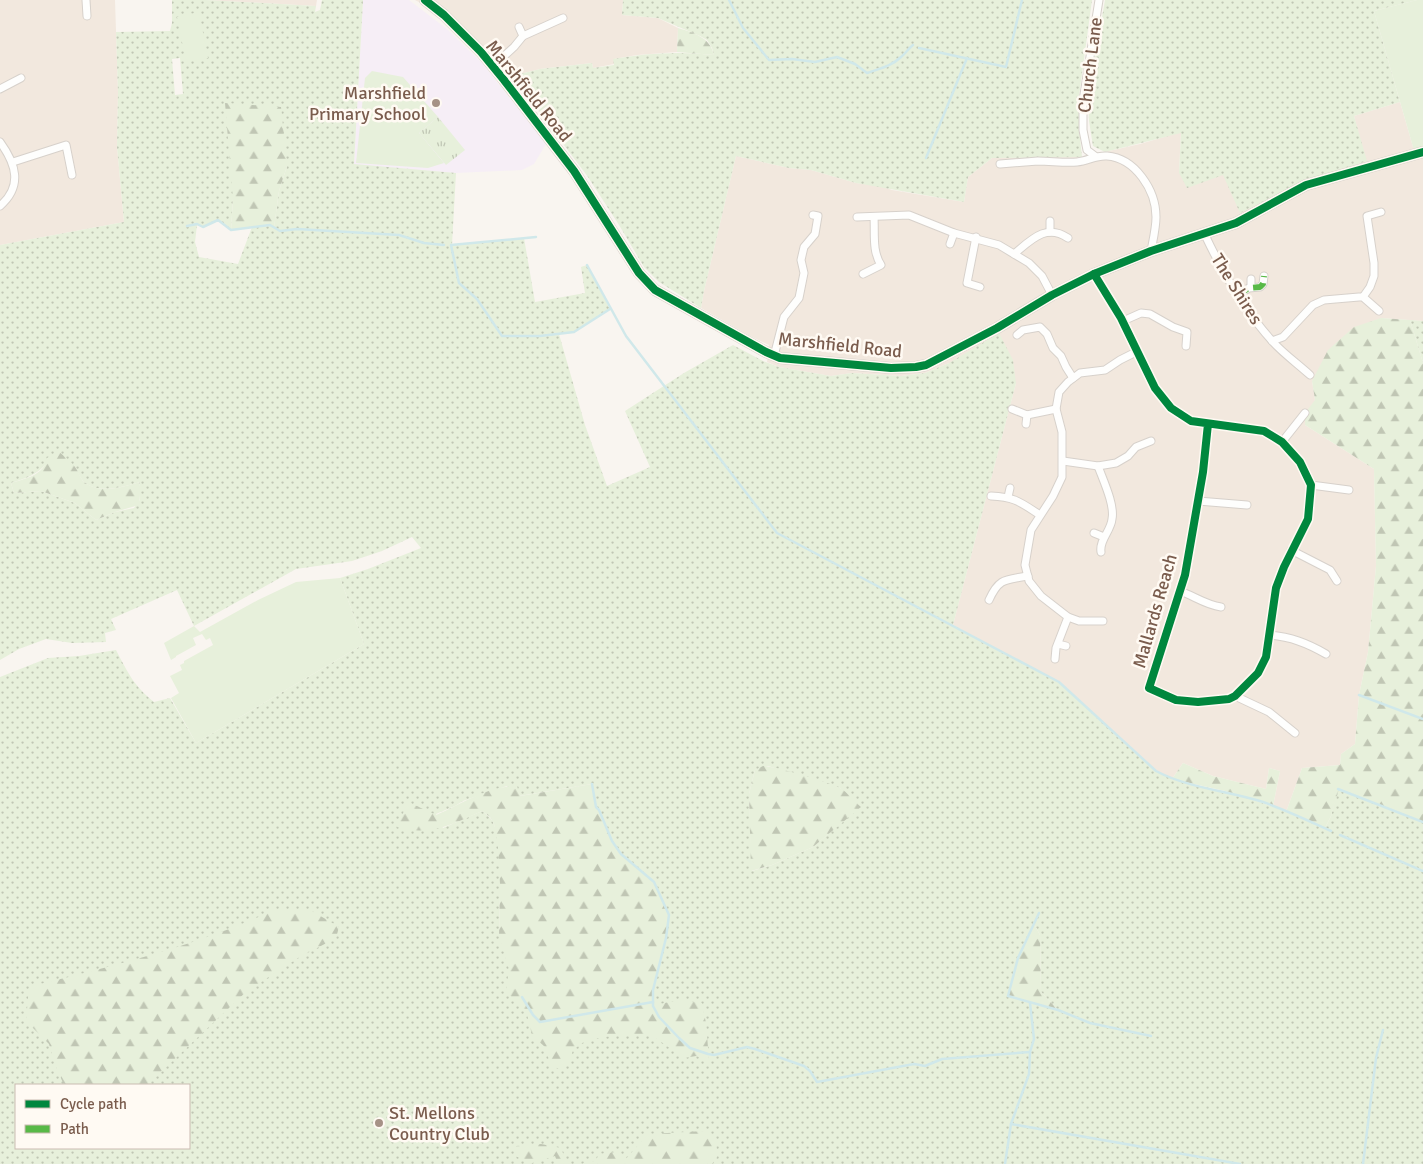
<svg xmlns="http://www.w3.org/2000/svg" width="1423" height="1164" font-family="Signika,sans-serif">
  <defs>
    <pattern id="grass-dots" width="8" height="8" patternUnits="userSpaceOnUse" patternTransform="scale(1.25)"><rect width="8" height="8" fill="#e7f0db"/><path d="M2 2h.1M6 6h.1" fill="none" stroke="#c0c6b4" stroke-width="1.8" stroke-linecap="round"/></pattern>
    <pattern id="forest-firs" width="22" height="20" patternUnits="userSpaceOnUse" patternTransform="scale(1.25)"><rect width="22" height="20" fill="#e7f0db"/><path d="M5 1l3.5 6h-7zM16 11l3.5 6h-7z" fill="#c0c6b4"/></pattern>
    <pattern id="park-tufts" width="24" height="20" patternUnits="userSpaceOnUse" patternTransform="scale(1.25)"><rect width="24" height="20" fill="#e7f0db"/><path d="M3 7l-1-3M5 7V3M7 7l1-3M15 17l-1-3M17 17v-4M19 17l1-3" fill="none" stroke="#c0c6b4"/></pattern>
  </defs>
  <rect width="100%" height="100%" fill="#f9f5f0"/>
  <g fill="#f2e8de">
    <path d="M0 0H115L118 92 117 147 124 222 0 245Z"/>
    <path d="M206 0H317L316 6Z"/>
    <path d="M415 0H623L622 15 658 18 678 28 677 52 637 55 614 59V64L593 68 592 63 540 69 512 76 504 80 444 15Z"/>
    <path d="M1400 102 1415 154 1423 152V321L1381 318 1312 381 1315 400 1305 425 1374 469 1376 566 1368 652 1359 695 1355 744 1341 754 1340 765 1302 768 1286 812 1273 806 1280 771 1269 768 1266 789 1213 776 1183 763 1172 779 1156 771 1059 682 953 625 1016 383 949 363 925 373 901 376 852 373 831 376 779 367 767 362 769 345 750 336 701 308 704 291 736 156 789 168 811 170 856 183 881 186 892 190 964 202 968 177 992 158 1082 157 1140 144 1181 132 1179 173 1223 175 1289 188 1319 175 1366 161 1354 116Z"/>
  </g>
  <path fill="#f6eef6" d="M363 0H409L447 29 482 63 546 144 534 164 522 170 456 173 354 165Z"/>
  <g fill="url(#grass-dots)" fill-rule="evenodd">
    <path d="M172 0H206L316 6 315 12 320 10 322 0H363L354 164 456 173 452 245 524 238 535 302 585 293 581 267 587 265 610 309 574 332 559 334 585 425 607 486 650 467 625 411 684 373 733 345 763 361 779 367 831 376 852 373 901 376 925 373 949 363 999 333 1013 360 1016 383 953 625 1059 682 1156 771C1181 784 1210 787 1238 795 1268 804 1296 816 1325 828L1331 816 1338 789 1423 822V1164H0V677L48 658 79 656 116 650C128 673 134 686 154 702L170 698 196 743 364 644 340 578 368 569 421 548 412 537 382 551 352 561 296 569 194 626 177 590 111 619 116 630 105 633 106 642 72 643 46 639 19 649 0 660V245L124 222 117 147 118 92 116 32 170 31 172 23ZM180 58 183 94 175 95 172 59ZM287 166 279 191 274 227 270 225 252 227 238 264 199 257 195 242 197 225 203 227 218 221 231 230 233 199ZM47 463 75 467C77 471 80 477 83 481 98 495 122 487 140 482L138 490 140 500 134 508 115 512 96 520 75 503 41 491 14 493 11 483C26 478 37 475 47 463ZM768 766 840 788 860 807 813 847 772 865 752 871 749 794 755 770ZM592 784 596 807 599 810 612 841 621 854 654 882 668 915 666 938 653 990 499 936C499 908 504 847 493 822 490 817 486 814 482 811L443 828 436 814 455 806 463 801 507 786 519 796ZM1034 924 1040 935 1041 992 1057 1009 1008 996ZM16 1085H189V1148H16Z"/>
    <path d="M623 0H1092L1079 96V129L1082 157 992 158 968 177 964 202 856 183 811 170 789 168 736 156 704 291 701 308 659 282 644 267 619 225 588 177 512 76 540 69 592 63 593 68 614 65 613 59C647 53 679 51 714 55L712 48 707 40 700 36 658 18 622 15Z"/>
    <path d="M1105 0H1417L1374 11 1400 102 1354 116 1367 161 1305 181 1240 213 1223 175 1187 188 1179 173 1181 133 1105 152 1093 146 1089 121 1088 98Z"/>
    <path d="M1410 320 1423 321V363Z"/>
  </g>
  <g fill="url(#forest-firs)">
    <path d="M678 28C694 33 710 37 714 55L677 52Z"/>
    <path d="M225 103 281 107 287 166 279 191 274 228 270 225 231 230 233 199Z"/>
    <path d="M1381 318 1410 320 1423 363V822L1339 789 1331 816 1325 828 1286 812 1302 768 1340 765 1341 754 1355 744 1359 695 1368 652 1376 566 1374 469 1305 425V413L1315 400 1312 381 1328 350 1354 327Z"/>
    <path d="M58 451C64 456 70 461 75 467 78 471 80 477 83 481 99 495 122 487 140 482 138 490 141 498 139 505L115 512 96 520 75 503 41 491 14 493 11 483C24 479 45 475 47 458Z"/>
    <path d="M1183 763 1213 776 1266 789 1269 768 1280 771 1273 806 1225 791 1172 779Z"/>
    <path d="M763 766C775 766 828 782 840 788 847 792 854 801 861 807L813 847 772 865 751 871 749 794 755 770Z"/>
    <path d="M592 784 596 806 599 810 612 841 621 854 654 882 669 915 666 938 653 990V1006C673 1001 680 999 702 1003L706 1023 709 1060 696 1056 684 1058 650 1034 625 1035 602 1037 582 1043 573 1050 569 1063 562 1070 551 1066 545 1047 532 1035 527 1014 506 991 509 969 499 936 500 884 498 847 494 824 490 817 482 811C453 824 429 837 397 827L408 802 436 815C462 804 488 786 517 786L520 796Z"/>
    <path d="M276 909 312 911 339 927 336 938 298 958 247 991 147 1085H64L56 1067 49 1044 26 1021 29 987C112 966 198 946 276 909Z"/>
    <path d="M1034 924 1040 935 1041 992 1058 1010 1008 996 1018 958Z"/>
    <path d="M705 1131 716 1136 717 1157 712 1164H582L589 1160 595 1162 599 1154 617 1152 624 1161 648 1134Z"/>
    <path d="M541 1144 561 1148 567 1164H558L555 1156 529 1164 516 1156V1146Z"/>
  </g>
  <path fill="url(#park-tufts)" d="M438 117 465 150 446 165 419 133Z"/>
  <g fill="#e7f0db">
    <path d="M1417 0H1423V152L1415 154 1374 11Z"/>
    <path d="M199 12 208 58 186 62 177 17Z"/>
    <path d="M372 71 403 77 438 117 419 133 444 163 428 168 356 163 365 78Z"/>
    <path d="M340 578 364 644 196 743 171 698 179 693 170 676 182 670 180 665 184 663V661L213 645 210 638 206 640 202 634 193 638 196 645 176 656V657L171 660 164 643 194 626 200 632 258 600 296 582Z"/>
  </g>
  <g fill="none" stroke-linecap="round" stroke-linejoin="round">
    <g stroke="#d0e8ea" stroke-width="2.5">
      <path d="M729 0 743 28 769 60 792 59 815 62 837 57 855 64 867 73C878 69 892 66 901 57 906 53 908 49 913 45"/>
      <path d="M919 48 1006 67 1022 0"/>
      <path d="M926 158 967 58"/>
      <path d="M187 226 197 224 203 227 218 220 231 230 270 225 280 231 297 229 399 235 424 243 444 245"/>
      <path d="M536 237 451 245 459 283 477 299 502 336H540L574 332 610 309"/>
      <path d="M587 265 626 336 777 533 1059 682 1156 771C1188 788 1228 791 1263 802 1286 810 1309 821 1331 831"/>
      <path d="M1359 695 1423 719"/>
      <path d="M592 784 596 807 599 810 612 841 621 854 654 882 669 915 666 938 653 990V1006L659 1017 679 1038 690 1048 708 1054 714 1055 747 1047 755 1049 804 1066 810 1071 817 1082 914 1064 925 1066 942 1059 1030 1052"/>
      <path d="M1338 789 1423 822"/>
      <path d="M1340 835 1423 871"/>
      <path d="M1039 913 1018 958 1008 996 1058 1010 1090 1023 1151 1036"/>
      <path d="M522 997 533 1015 540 1022 653 1002"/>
      <path d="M1011 1124 1029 1074 1030 1052 1034 1039 1030 1003"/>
      <path d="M1005 1164 1011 1124 1240 1164"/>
      <path d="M1363 1164 1376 1058 1383 1030"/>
    </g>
    <g stroke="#d7d1cb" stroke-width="9">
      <g id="street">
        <path d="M86 0 87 16"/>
        <path d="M519 27 523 36"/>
        <path d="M493 66 514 47 523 36 563 18"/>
        <path d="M0 89 21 78"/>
        <path d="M0 142C16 164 23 186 0 206"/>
        <path d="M1095 156 1087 150 1083 130V101L1099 0"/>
        <path d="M13 162 66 145 72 175"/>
        <path d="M1000 164C1013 163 1026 162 1038 161 1051 161 1064 163 1077 162 1088 161 1096 155 1107 156 1135 158 1156 190 1156 217 1156 228 1153 240 1151 251"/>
        <path d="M857 217 909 215 954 233 999 245 1029 263 1042 276 1052 295"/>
        <path d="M1050 232V221"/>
        <path d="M1205 235C1223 273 1244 310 1273 342 1284 354 1298 364 1310 375"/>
        <path d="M976 237 967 283 980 287"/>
        <path d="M950 244 954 233"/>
        <path d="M1014 254C1031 240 1046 223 1068 238"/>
        <path d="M863 274 881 265C872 251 875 234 874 217"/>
        <path d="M1094 274 1121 318 1155 388 1171 408 1191 421 1264 431 1282 442 1300 462 1311 485 1308 519 1284 567 1276 588 1266 657 1258 673 1235 696 1229 699 1198 702 1176 700 1149 688 1185 575 1203 472 1208 424"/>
        <path d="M1251 287V279"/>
        <path d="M1237 295 1249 288 1260 287 1263 284 1264 276"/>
        <path d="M1363 297 1370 287 1374 276V263L1367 216 1381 212"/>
        <path d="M1123 321 1141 313 1150 314 1173 327 1187 332 1186 346"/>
        <path d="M1017 335 1023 330 1040 327 1047 334 1053 348 1061 356 1066 367 1073 378"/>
        <path d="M1272 341 1283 337 1313 305 1324 300 1359 297H1363L1379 311"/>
        <path d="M774 356 784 317 799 298 804 273 801 260 804 247 815 234 818 216 813 215"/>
        <path d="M1012 409 1027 415 1056 409"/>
        <path d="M1026 424 1027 415"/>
        <path d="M1282 442 1305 413"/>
        <path d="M1063 461 1098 466 1116 463 1128 456 1136 447 1151 441"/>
        <path d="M1098 466C1103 480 1115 505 1112 519 1111 531 1099 540 1101 552"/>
        <path d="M1311 485 1349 490"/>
        <path d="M991 496C1015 497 1020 502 1040 515"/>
        <path d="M1008 497 1010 488"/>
        <path d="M1198 501 1247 505"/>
        <path d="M1094 533 1104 537"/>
        <path d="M1291 550 1330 570 1337 581"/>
        <path d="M1180 591C1194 596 1206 605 1221 607"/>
        <path d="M989 600C999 578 1005 580 1028 576"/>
        <path d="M1068 617 1079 621H1103"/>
        <path d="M1269 635C1291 637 1307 643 1326 654"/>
        <path d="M1058 644 1066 646"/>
        <path d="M1055 659 1056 648 1068 617 1041 596 1029 581 1025 565 1031 530 1053 496 1062 477V432L1056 409 1059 392 1068 382 1080 373 1105 370 1120 360 1138 351"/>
        <path d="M1235 696 1269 712 1295 733"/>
      </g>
    </g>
    <g stroke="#d9d2cb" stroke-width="12">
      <path id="secondary" d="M425 0 444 15 481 52 504 80 574 171 639 273 655 290 766 352 780 358 891 368 916 367 926 365 997 328 1052 295 1094 274 1151 251 1236 223 1306 185 1423 152"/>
    </g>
    <use href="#street" stroke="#fefefd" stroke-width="7"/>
    <use href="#secondary" stroke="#fefefd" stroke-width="10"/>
    <path stroke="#58b947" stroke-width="6" stroke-dasharray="12 6" stroke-linecap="butt" d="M1237 295 1249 288 1260 287 1263 284 1264 276"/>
    <g stroke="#fffaf3" stroke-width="11">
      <g id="cycleway">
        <path d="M425 0 444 15 481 52 504 80 574 171 639 273 655 290 766 352 780 358 891 368 916 367 926 365 997 328 1052 295 1094 274 1151 251 1236 223 1306 185 1423 152"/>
        <path d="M1094 274 1121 318 1155 388 1171 408 1191 421 1264 431 1282 442 1300 462 1311 485 1308 519 1284 567 1276 588 1266 657 1258 673 1235 696 1229 699 1198 702 1176 700 1149 688 1185 575 1203 472 1208 424"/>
      </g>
    </g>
    <use href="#cycleway" stroke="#00873e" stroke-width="8"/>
  </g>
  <g fill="#a69286" stroke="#fffaf3" stroke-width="2">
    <circle cx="436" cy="103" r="5"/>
    <circle cx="379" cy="1123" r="5"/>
  </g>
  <g text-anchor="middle" stroke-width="5" stroke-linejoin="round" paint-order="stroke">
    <g font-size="18" fill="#7a5c4d" stroke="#fffaf3">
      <text transform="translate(1090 65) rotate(-83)" y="6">Church Lane</text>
      <text transform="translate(529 91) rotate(51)" y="6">Marshfield Road</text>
      <text transform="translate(1237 289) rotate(58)" y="6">The Shires</text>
      <text transform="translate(840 345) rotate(6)" y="6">Marshfield Road</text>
      <text transform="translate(1155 611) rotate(-74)" y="6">Mallards Reach</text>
    </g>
    <g font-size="18" fill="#7a5c4d" stroke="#fffaf3" text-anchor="end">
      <text x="426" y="99">Marshfield<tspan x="426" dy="21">Primary School</tspan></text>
      <text x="389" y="1119" text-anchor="start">St. Mellons<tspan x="389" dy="21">Country Club</tspan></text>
    </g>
  </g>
  <rect x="15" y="1084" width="175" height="65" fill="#fffaf3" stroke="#cabbb1"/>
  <rect x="25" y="1100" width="25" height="8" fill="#00873e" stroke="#cabbb1"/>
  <text x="60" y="1109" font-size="15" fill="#7a5c4d">Cycle path</text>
  <rect x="25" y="1125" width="25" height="8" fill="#58b947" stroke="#cabbb1"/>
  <text x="60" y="1134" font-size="15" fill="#7a5c4d">Path</text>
</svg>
